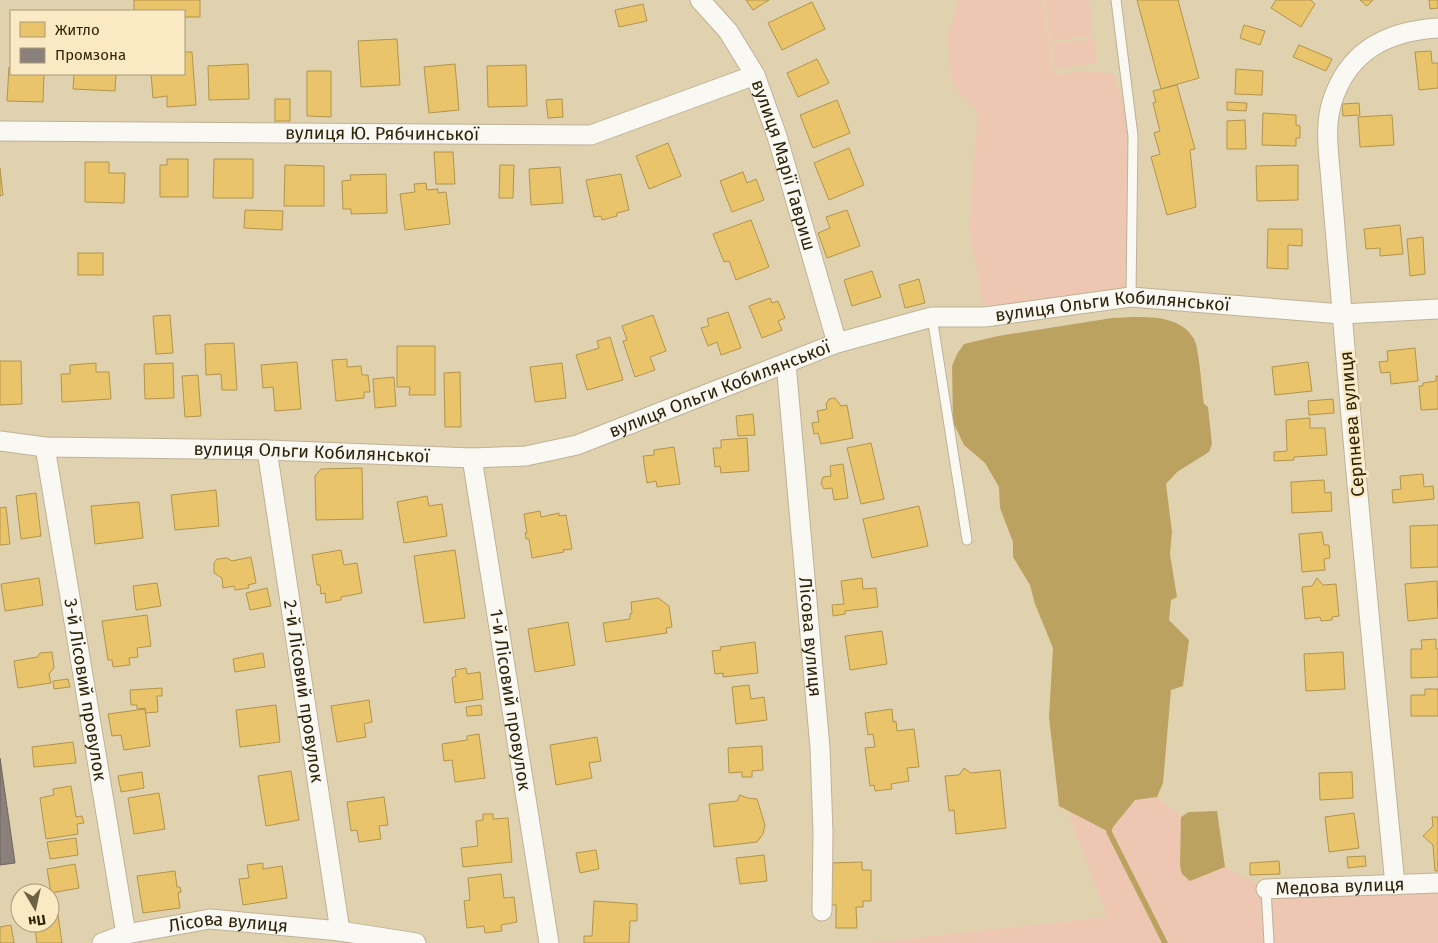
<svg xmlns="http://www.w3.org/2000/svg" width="1438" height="943" font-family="'Fira Sans',sans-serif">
  <rect width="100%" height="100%" fill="#e1d2af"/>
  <g fill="#eec7b3">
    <path d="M958 0H1042L1053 74 1089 71 1114 74 1133 136 1131 297 985 317 969 227 978 110 970 104 952 83 948 36Z"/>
    <path d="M1045 0H1089L1093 36 1050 41Z"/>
    <path d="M1094 38 1097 63 1054 69 1051 44Z"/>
    <path d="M1157 797 1181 817 1180 866 1190 881 1225 867 1266 889 1438 883V943H868L1107 917 1068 812 1109 832 1135 800Z"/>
  </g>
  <g fill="#bca261">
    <path d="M1112 318C1138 317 1179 312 1194 339 1199 347 1202 391 1204 404L1208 407 1212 444 1209 452 1177 472 1166 484 1172 532 1170 554 1177 597 1171 600 1169 620 1189 640 1183 686 1171 690 1163 783 1157 797 1135 800 1109 832 1059 806 1049 717 1053 648 1035 604 1030 585 1013 557V542L1000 508 999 487 985 463 964 445 953 422 952 366 957 354 964 344 998 336Z"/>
    <path d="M1217 811 1225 867 1190 881 1182 874 1180 866 1181 817 1189 812Z"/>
  </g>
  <g fill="#e9c46a" stroke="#b1944d">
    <path d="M134 0H200V17H184V11H134Z"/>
    <path d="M746 0H769L753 10Z"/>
    <path d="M1137 0H1178L1199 78 1161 89Z"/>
    <path d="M1276 0H1311L1315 4 1301 27 1271 8Z"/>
    <path d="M1360 0H1373L1367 6Z"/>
    <path d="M1429 0H1438V8L1430 9Z"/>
    <path d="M812 2 825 29 782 50 768 23Z"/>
    <path d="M643 4 647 21 619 27 615 10Z"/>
    <path d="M1244 25 1265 31 1260 45 1240 38Z"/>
    <path d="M397 39 400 85 361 87 358 41Z"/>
    <path d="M1299 45 1332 59 1326 71 1293 57Z"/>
    <path d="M1431 51 1432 63H1438V88L1419 90 1415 52Z"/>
    <path d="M184 52H192L196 105 167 107V96L153 98 151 74H184Z"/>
    <path d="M817 59 829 83 798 97 787 73Z"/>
    <path d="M248 64 249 99 209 100 208 66Z"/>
    <path d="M455 64 459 110 429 113 424 67Z"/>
    <path d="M526 65 527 106 488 107 487 66Z"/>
    <path d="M9 67 11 68V74H44L43 102 7 101Z"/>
    <path d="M1236 69 1263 71 1262 95 1235 94Z"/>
    <path d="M307 71H331V117L307 116Z"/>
    <path d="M74 74H116L115 91 73 89Z"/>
    <path d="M1177 85 1195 149 1190 150 1196 207 1167 215 1151 157 1160 154 1154 133 1160 131 1153 103 1156 102 1153 91Z"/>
    <rect x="275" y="99" width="15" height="22"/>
    <path d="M562 99 563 117 548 118 546 100Z"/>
    <path d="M837 100 850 133 813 148 800 115Z"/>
    <path d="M1227 102 1247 103 1246 111 1227 110Z"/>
    <path d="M1359 103 1360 115 1343 116 1342 104Z"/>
    <path d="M1263 113 1296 115V125L1300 126V138H1296V146L1262 145Z"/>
    <path d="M1392 115 1394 145 1360 147 1358 117Z"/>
    <path d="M1245 120 1246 149H1227V121Z"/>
    <path d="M668 143 681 176 649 189 636 156Z"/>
    <path d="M849 148 864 185 829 200 814 163Z"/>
    <path d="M434 152H453L455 184H436Z"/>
    <path d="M167 159H188V197H160V165H167Z"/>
    <path d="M214 159H253V198H213Z"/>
    <path d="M85 162H109V173H125L124 203 85 202Z"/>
    <path d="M285 165 324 166V206H284Z"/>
    <path d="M500 165H514L513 198H499Z"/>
    <path d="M1298 165V200L1257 201 1256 166Z"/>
    <path d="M560 167 563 203 531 205 529 169Z"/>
    <path d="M0 168 3 195 0 196Z"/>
    <path d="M743 172 747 183 756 179 764 200 732 212 720 181Z"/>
    <path d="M386 174 387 213 351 214V209H343L342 181 351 180 350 175Z"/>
    <path d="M621 174 629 210 617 213V216L602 220 601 216 594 217 586 180Z"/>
    <path d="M426 183 427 190 438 189V193L446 192 450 224 405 230 400 194 415 192 414 184Z"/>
    <path d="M245 210 283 211 282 230 244 228Z"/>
    <path d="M847 210 860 246 827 258 818 233 830 228 826 217Z"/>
    <path d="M751 220 769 267 736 280 729 261 724 262 713 234Z"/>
    <path d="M1400 225 1403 254 1380 256V248L1366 249 1364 229Z"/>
    <path d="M1268 229H1302V246L1288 245V269L1267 268Z"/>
    <path d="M1423 237 1425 274 1410 276 1407 239Z"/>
    <rect x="78" y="253" width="25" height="22"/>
    <path d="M872 271 881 297 852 306 844 280Z"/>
    <path d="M919 279 925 303 905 308 899 285Z"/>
    <path d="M770 298 772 303 778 301 785 318 778 321 782 330 762 338 749 306Z"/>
    <path d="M728 312 741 348 721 355 717 342 708 346 701 328 709 326 707 319Z"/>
    <path d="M170 315 173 353 156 354 153 316Z"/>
    <path d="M653 315 666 351 650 357 655 370 635 377 623 341 627 340 622 326Z"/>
    <path d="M610 337 623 380 587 390 576 355 599 348 597 341Z"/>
    <path d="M234 343 237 390H222L221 374 206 375 205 344Z"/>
    <path d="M397 346H435V395H409L410 387H397Z"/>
    <path d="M1415 348 1418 381 1391 384 1390 372 1381 373 1379 362 1388 361 1387 351Z"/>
    <path d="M347 359V367L361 366 362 375H368L370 392H364V398L336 401 332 360Z"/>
    <path d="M0 361H21L22 404 0 405Z"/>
    <path d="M297 362 301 409 275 411 273 387 263 388 261 365Z"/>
    <path d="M1308 362 1312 391 1275 395 1272 367Z"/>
    <path d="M96 363V372H109L111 399 62 402 61 374H70V365Z"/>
    <path d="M173 363 174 398 145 399 144 364Z"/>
    <path d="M562 363 566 398 535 402 530 367Z"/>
    <path d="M460 372 461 427H445L444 373Z"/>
    <path d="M198 375 201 416 185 417 182 376Z"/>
    <path d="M1436 376H1438V409L1421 410 1419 386H1423V383L1436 381Z"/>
    <path d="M394 377 396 406 375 408 373 379Z"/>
    <path d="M835 398 841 406 847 405 853 438 821 444 818 433 814 434 812 423 819 422 817 411 827 409 826 404 829 399Z"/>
    <path d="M1333 399 1334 413 1309 415 1308 401Z"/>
    <path d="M753 414 755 435 738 436 736 416Z"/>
    <path d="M1310 418V428H1325L1327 455 1294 457V460L1274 461V452L1287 451 1286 420Z"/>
    <path d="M747 438 749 471 721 473 720 466 715 467 713 448H721V440Z"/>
    <path d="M871 443 884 499 861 504 847 448Z"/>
    <path d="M674 447 680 484 657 487 656 481 647 483 643 456 654 455V450Z"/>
    <path d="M843 464 848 498 834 500 832 488 824 489 821 484 823 477 831 476 830 466Z"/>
    <path d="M362 468 363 519 316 520 315 476 321 469Z"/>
    <path d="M1423 474 1424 487 1433 486 1434 499 1393 503 1392 490 1401 489 1400 476Z"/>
    <path d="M1324 480 1325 493 1331 492 1332 511 1292 513 1291 482Z"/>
    <path d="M216 490 219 526 175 530 171 495Z"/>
    <path d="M36 493 41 536 21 539 16 496Z"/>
    <path d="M427 496 429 506 442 504 447 536 404 543 397 502Z"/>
    <path d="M139 502 143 538 95 544 91 506Z"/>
    <path d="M919 506 928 546 872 558 863 519Z"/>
    <path d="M6 507 10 544 0 545V508Z"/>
    <path d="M540 511 541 517 559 513V516L566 515 572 549 563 550 564 552 532 558 529 539H526L525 533H527L524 514Z"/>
    <path d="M1438 525V567L1411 568 1410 526Z"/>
    <path d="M1322 532 1324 545H1329L1330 558 1324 559 1325 570 1302 572 1299 534Z"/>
    <path d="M341 550 344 565 357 563 362 593 341 597V600L326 603 325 593 321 594 320 585H317L312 555Z"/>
    <path d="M455 550 465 618 424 623 414 556Z"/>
    <path d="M251 557 256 583 248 585 249 588 235 590 234 586 223 588 222 578 214 573V563L217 559 227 558 232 561Z"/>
    <path d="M39 578 43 605 5 611 1 584Z"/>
    <path d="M862 578 863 589 876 588 878 607 845 611V614L833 616 832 605 844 604 841 581Z"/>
    <path d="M1317 578 1323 585 1336 584 1339 616 1332 617V620L1321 621 1320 617 1305 619 1302 587 1312 586Z"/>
    <path d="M1437 581 1438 618 1408 621 1405 584Z"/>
    <path d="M157 583 161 606 136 610 133 586Z"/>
    <path d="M267 588 271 606 250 610 246 593Z"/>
    <path d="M658 598 669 606 672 627 666 628 667 633 606 642 603 623 630 619V614L632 613 631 602Z"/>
    <path d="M147 615 151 646 137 648 138 657 129 658 130 665 113 667 112 660H108L102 621Z"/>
    <path d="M568 622 575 665 535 672 528 629Z"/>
    <path d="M882 631 887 664 850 670 845 636Z"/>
    <path d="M1436 639V649H1438V677L1411 678V649H1422L1421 640Z"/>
    <path d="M755 642 758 673 723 677V673L715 674 712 651 721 650 720 647Z"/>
    <path d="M52 652 54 668 49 674 51 683 18 688 14 661 37 657 40 653Z"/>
    <path d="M1343 652 1345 689 1306 691 1304 654Z"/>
    <path d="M263 653 265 667 235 672 233 659Z"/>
    <path d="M466 668 467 674 480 672 483 699 455 703 452 678 456 676 455 670Z"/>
    <path d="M68 679 70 687 54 689 53 681Z"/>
    <path d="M749 685 751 699 764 697 767 720 736 724 732 687Z"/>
    <path d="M162 688V696H157L158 712 146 713 145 708 137 709V705H131L130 690Z"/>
    <path d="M1425 689H1438V716H1411V695H1425Z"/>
    <path d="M369 700 372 722 364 724 366 737 337 742 331 706Z"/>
    <path d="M276 705 280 742 240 747 236 710Z"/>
    <path d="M481 705 482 715 467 716 466 707Z"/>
    <path d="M145 709 150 746 124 750 121 735 112 736 108 714Z"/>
    <path d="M892 709 893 722 896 721 897 731 914 729 919 767 907 768 909 781 891 784 892 789 875 791 874 785 870 786 865 748 875 747 873 734 868 735 865 713Z"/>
    <path d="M479 734 485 778 455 782 452 760 444 761 442 744 467 740V736Z"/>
    <path d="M597 737 601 761 589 763 592 778 556 785 550 745Z"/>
    <path d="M73 742 76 763 34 767 32 747Z"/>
    <path d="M762 746 763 770 752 771V777H742V772L729 773 728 748Z"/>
    <path d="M964 768 971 773 1000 770 1006 828 956 834 954 810 949 811 945 776 959 775Z"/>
    <path d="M291 771 299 820 266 826 258 776Z"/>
    <path d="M142 772 144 788 121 792 118 776Z"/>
    <path d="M1352 772 1353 798 1320 800 1319 773Z"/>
    <path d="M71 786 76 817 82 816 84 823 77 824 78 834 46 839 40 798 54 795 53 789Z"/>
    <path d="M159 793 165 829 134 834 128 798Z"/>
    <path d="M740 795 747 798 757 799 765 825 763 834 757 842 714 847 709 804 737 801Z"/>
    <path d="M384 797 388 825 379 826 381 839 359 842 357 830 351 831 347 802Z"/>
    <path d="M1354 813 1359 848 1329 852 1325 817Z"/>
    <path d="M483 814H493V819L508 818 512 862 463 867 461 848 478 846 476 821 483 820Z"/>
    <path d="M1432 817H1438V871H1435L1433 845 1423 836 1433 826Z"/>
    <path d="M76 838 78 855 50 859 47 842Z"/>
    <path d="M596 850 599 869 580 873 576 853Z"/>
    <path d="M764 855 767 881 740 884 736 858Z"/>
    <path d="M1365 856 1366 866 1348 868 1347 857Z"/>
    <path d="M1279 861 1280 874 1250 875V863Z"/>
    <path d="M862 862V870H871V901H863V907H856L857 928H836V905H831L830 863Z"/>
    <path d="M263 863V869L282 866 287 898 243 905 239 879 249 878 247 865Z"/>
    <path d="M75 864 79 888 51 893 47 869Z"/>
    <path d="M175 871 177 887H180L181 892 178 893 180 908 143 913 137 876Z"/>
    <path d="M501 874 504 898 514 897 517 922 501 925 502 931 485 933 484 926 467 928 464 901 470 900 468 878Z"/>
    <path d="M594 901 637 904V921H630L629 943H584V936H592Z"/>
    <path d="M58 915 62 943H37L34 923H50V916Z"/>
    <path d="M11 925 14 943H0V927Z"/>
  </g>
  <path fill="#8a817c" stroke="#6f655a" d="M0 758 15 863 0 865Z"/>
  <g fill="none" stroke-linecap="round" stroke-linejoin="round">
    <path stroke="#bca261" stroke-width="5.5" d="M1110 826 1109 832 1165 943"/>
    <g stroke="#beb296" stroke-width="11">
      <g id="lane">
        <path d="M1116 0 1133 136 1131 297"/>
        <path d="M932 317 967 540"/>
        <path d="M1266 889 1269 943"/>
      </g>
    </g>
    <g stroke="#beb296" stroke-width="21">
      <g id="street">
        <path id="s1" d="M700 0 728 31 755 75 777 136 837 343"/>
        <path id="s2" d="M0 131 591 135 755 75"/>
        <path id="s3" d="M786 363 820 748 823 832 822 911"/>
        <path id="s4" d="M0 441 45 447 267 450 472 458 526 456 577 445 837 343 932 317H985L1131 297 1342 314 1438 309"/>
        <path id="s5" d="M45 447 126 934"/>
        <path id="s6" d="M267 450 340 931"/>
        <path id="s7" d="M472 458 549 943"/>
        <path d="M1395 885C1376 686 1356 487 1340 287 1337 252 1334 216 1331 181 1329 155 1324 127 1332 102 1348 51 1387 31 1438 28"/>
        <path id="s8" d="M1266 889 1438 883"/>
        <path id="s9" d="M102 943 126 934 210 919 340 931 416 943"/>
      </g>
    </g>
    <use href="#lane" stroke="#faf8f3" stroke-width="9"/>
    <use href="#street" stroke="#faf8f3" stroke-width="19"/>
  </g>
  <g text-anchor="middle" stroke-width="5" stroke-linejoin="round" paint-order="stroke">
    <g font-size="18" fill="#2f2409" stroke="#fae9c3">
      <text dy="6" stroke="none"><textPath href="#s2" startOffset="382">вулиця Ю. Рябчинської</textPath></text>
      <text dy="6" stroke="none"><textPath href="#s1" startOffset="188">вулиця Марії Гавриш</textPath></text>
      <text dy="6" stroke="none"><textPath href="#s4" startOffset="1138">вулиця Ольги Кобилянської</textPath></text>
      <text dy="6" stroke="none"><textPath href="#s4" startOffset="732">вулиця Ольги Кобилянської</textPath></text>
      <text transform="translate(1352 424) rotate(-95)" y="6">Серпнева вулиця</text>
      <text dy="6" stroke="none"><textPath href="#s4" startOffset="312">вулиця Ольги Кобилянської</textPath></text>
      <text dy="6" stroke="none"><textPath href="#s3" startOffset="275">Лісова вулиця</textPath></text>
      <text dy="6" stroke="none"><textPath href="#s5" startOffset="246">3-й Лісовий провулок</textPath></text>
      <text dy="6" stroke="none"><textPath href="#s6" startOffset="244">2-й Лісовий провулок</textPath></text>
      <text dy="6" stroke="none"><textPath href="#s7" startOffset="245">1-й Лісовий провулок</textPath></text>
      <text dy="6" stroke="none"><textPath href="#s8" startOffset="74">Медова вулиця</textPath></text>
      <text dy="6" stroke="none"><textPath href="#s9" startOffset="129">Лісова вулиця</textPath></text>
    </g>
  </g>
  <rect x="10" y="10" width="175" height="65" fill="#fae9c3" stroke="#a99a79"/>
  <rect x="20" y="22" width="25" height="15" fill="#e9c46a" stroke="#a99a79"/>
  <text x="55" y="35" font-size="15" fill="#2f2409">Житло</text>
  <rect x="20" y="48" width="25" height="15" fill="#8a817c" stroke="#a99a79"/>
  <text x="55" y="60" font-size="15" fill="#2f2409">Промзона</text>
  <g transform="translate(35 908) rotate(171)"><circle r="24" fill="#fae9c3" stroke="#a99a79"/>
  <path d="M0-4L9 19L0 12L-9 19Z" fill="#6d6143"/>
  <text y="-8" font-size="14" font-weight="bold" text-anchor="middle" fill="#2f2409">Пн</text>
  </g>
</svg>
